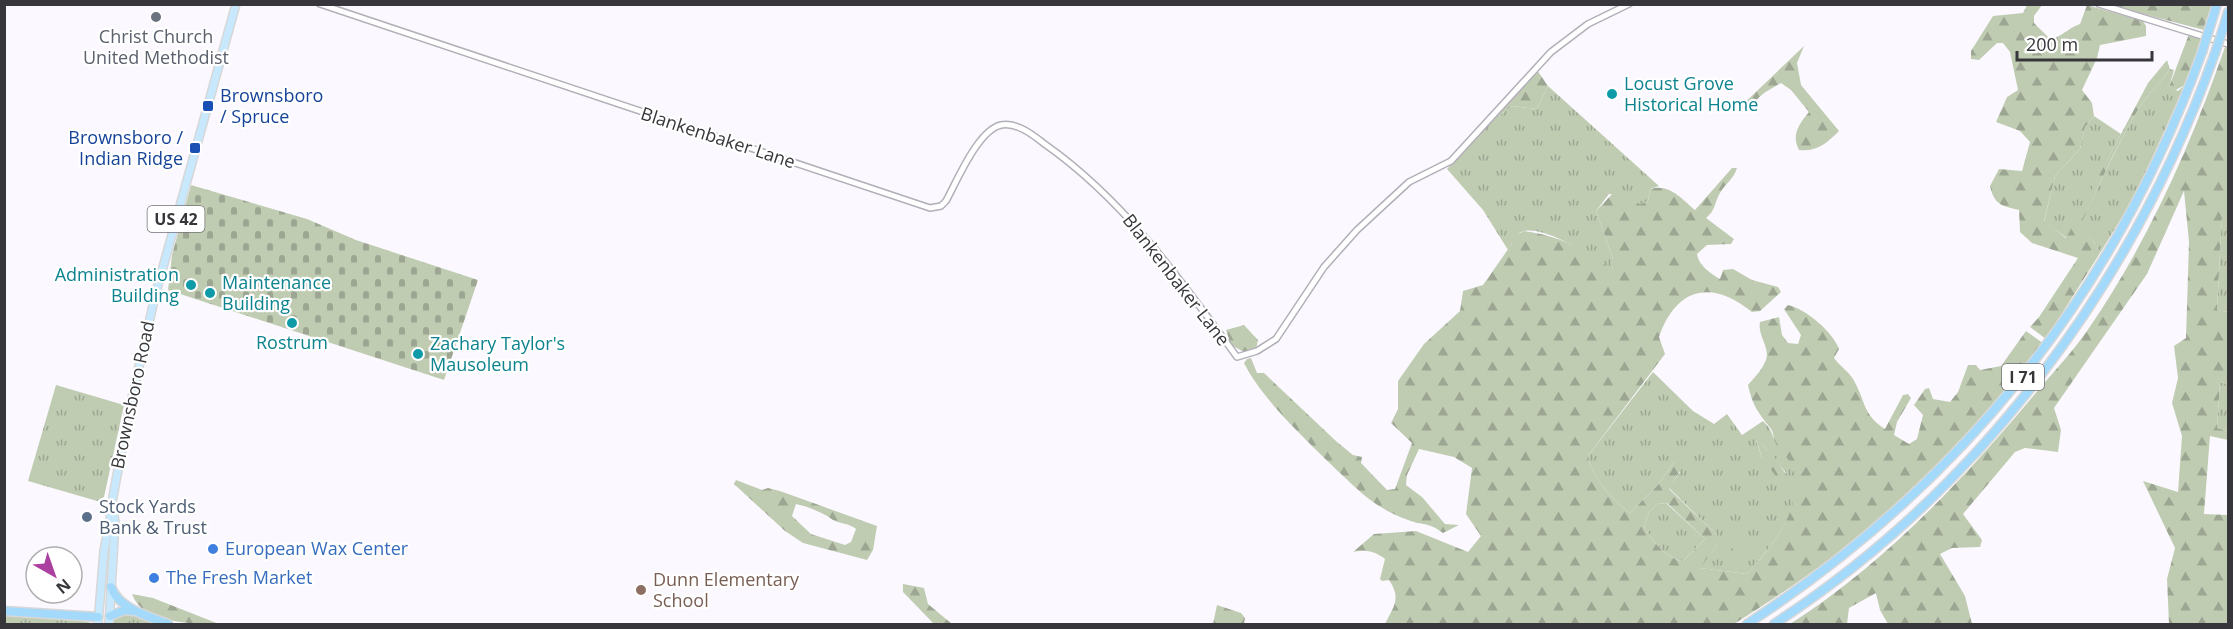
<svg xmlns="http://www.w3.org/2000/svg" width="2233" height="629" font-family="'Open Sans',sans-serif">
  <defs>
    <pattern id="grass-tufts" width="24" height="20" patternUnits="userSpaceOnUse" patternTransform="scale(1.5)"><rect width="24" height="20" fill="#c0ccb2"/><path d="M3 7l-1-3M5 7V3M7 7l1-3M15 17l-1-3M17 17v-4M19 17l1-3" fill="none" stroke="#9da692"/></pattern>
    <pattern id="forest-firs" width="22" height="20" patternUnits="userSpaceOnUse" patternTransform="scale(1.5)"><rect width="22" height="20" fill="#c0ccb2"/><path d="M5 1l3.5 6h-7zM16 11l3.5 6h-7z" fill="#9da692"/></pattern>
    <pattern id="cemetery-stones" width="16" height="16" patternUnits="userSpaceOnUse" patternTransform="scale(1.5)"><rect width="16" height="16" fill="#c0ccb2"/><path d="M2 7V4a2 2 0 0 1 4 0v3zM10 15v-3a2 2 0 0 1 4 0v3z" fill="#9da692"/></pattern>
  </defs>
  <rect width="100%" height="100%" fill="#fbf9ff"/>
  <g fill="url(#grass-tufts)" fill-rule="evenodd">
    <path d="M2170 69 2174 70 2169 87 2178 91 2185 85 2135 196 2100 253 2094 242 2078 228C2098 189 2116 146 2139 108 2149 93 2160 83 2170 69Z"/>
    <path d="M1548 86 1659 186 1650 189 1648 201 1640 204 1623 196 1609 194 1596 211 1613 259 1612 272C1598 258 1541 223 1521 232 1513 236 1513 243 1508 250L1483 210 1447 169 1496 115 1499 116 1512 106 1537 109Z"/>
    <path d="M2094 116 2121 134 2067 238 2044 222 2055 176 2080 149 2085 127Z"/>
    <path d="M2222 215 2228 219V312L2217 310Z"/>
    <path d="M1653 372 1693 411 1714 424 1727 414 1742 435 1763 421C1775 433 1770 434 1777 444 1782 451 1790 459 1793 467 1808 504 1770 549 1747 574L1699 568 1717 545V535L1669 488 1680 472 1674 462 1657 486 1630 513C1610 498 1596 481 1587 457ZM1756 440 1764 446 1787 474 1762 458Z"/>
    <path d="M2220 382 2228 384V431L2217 428Z"/>
    <path d="M56 385 124 405 104 497 97 501 28 481Z"/>
    <path d="M1666 503 1705 539 1683 561C1666 559 1652 540 1644 527L1649 512 1657 504Z"/>
    <path d="M4 614 79 620 95 624H5Z"/>
    <path d="M121 614H134L158 624H113V617Z"/>
  </g>
  <g fill="url(#forest-firs)" fill-rule="evenodd">
    <path d="M2027 5H2042L2034 16V23L2050 39C2062 37 2068 28 2080 24L2087 5 2143 21 2146 26V36L2100 45 2097 58 2082 90 2092 103 2094 116 2085 127 2080 149 2055 176 2044 221 2066 238 2148 83 2167 60 2170 69C2160 83 2149 93 2139 108 2116 146 2098 188 2079 228L2094 242 2100 253 2046 339 2030 327 2039 317 2078 258 2032 243 2020 232 2019 210C2001 206 1994 204 1990 186L1999 169 2022 171 2030 142 2020 131 1996 122 2007 97 2018 90 2010 52 2003 43H1997L1979 60 1971 59V51L1993 16 2023 13Z"/>
    <path d="M2109 5H2212L2204 30Z"/>
    <path d="M2189 34 2202 39 2185 85 2172 92 2169 87Z"/>
    <path d="M1804 46 1797 63 1801 85 1839 131C1827 143 1817 152 1799 150 1791 135 1799 124 1809 112L1791 90 1781 83 1764 93 1743 112 1739 108Z"/>
    <path d="M2225 47 2228 48V219L2222 216 2217 310 2228 312V384L2220 382 2217 428 2228 431V440L2210 436 2204 514 2228 515V624H2169L2167 579 2175 548 2143 481 2178 492 2182 436 2172 403 2178 378 2174 346 2186 338 2189 242 2184 191 2147 274 2054 408 2061 430 2058 452 2025 448 2015 452 1963 514 1982 540 1980 547 1952 548 1940 554 1965 596 1972 624H1888L1880 610 1876 593 1849 608 1847 624H1790C1884 564 1963 480 2034 395 2052 373 2073 352 2089 328 2148 242 2191 145 2225 47Z"/>
    <path d="M1537 70 1548 86 1537 109 1512 106 1499 116 1496 115Z"/>
    <path d="M1732 168H1737C1734 179 1725 184 1720 193 1714 203 1716 210 1706 218L1734 239 1731 244 1707 245 1697 254C1699 266 1710 273 1720 279L1723 270 1733 269 1752 280 1778 287 1781 292 1760 311 1752 312C1712 279 1676 287 1659 337L1665 354 1587 457C1596 481 1610 498 1630 513L1657 486 1674 462 1679 465 1680 471 1669 489 1717 535V545L1700 568 1747 574C1771 549 1805 506 1793 469 1790 459 1780 451 1775 442 1773 438 1774 433 1771 429 1759 414 1752 405 1748 385 1754 378 1761 371 1765 362 1772 349 1757 336 1760 322L1779 317 1782 335 1788 343 1798 344 1801 335 1784 309 1788 305C1806 309 1833 332 1839 349L1834 358C1840 366 1849 372 1853 379 1866 401 1862 414 1885 429L1903 395 1908 394 1911 398 1897 422 1894 435 1909 444 1917 439 1923 415 1914 405 1925 389 1929 388 1933 399 1950 402 1958 392 1968 365H1976L1980 370 2001 366 2026 331 2044 344C2021 372 1999 402 1975 429 1905 506 1821 570 1734 624H1385C1393 607 1402 599 1389 580L1382 581 1380 579 1385 559C1375 551 1366 549 1353 552L1374 534 1416 531 1468 552 1481 536 1466 514 1472 468 1454 457 1419 449 1407 475 1406 485 1422 497 1445 524 1459 525 1443 533C1427 521 1423 526 1408 520 1388 513 1371 502 1356 488 1322 455 1264 404 1244 363L1247 359 1251 358 1257 373H1264L1337 442 1353 455 1362 457 1361 463 1387 490 1395 489 1412 443 1391 423 1398 409V381L1424 344 1460 311 1463 291 1483 285 1511 245 1514 236 1524 231C1556 235 1588 249 1612 271L1613 259 1596 211 1616 190 1640 204 1648 201 1650 189C1669 183 1681 198 1695 210ZM1667 503 1705 539 1683 561C1666 559 1652 540 1644 527L1649 512 1657 504Z"/>
    <path d="M1244 325 1258 340 1256 349 1244 352 1231 345 1226 330Z"/>
    <path d="M1756 439C1767 448 1786 468 1788 483L1782 484 1762 458Z"/>
    <path d="M736 480 762 490 768 488 780 491 877 526 873 550 867 560 803 543 785 531 734 484ZM796 504C809 507 822 512 833 520 840 524 849 523 856 529L851 542 845 545 811 534 792 516Z"/>
    <path d="M1728 534 1743 539 1748 545 1746 551 1740 554 1727 545 1722 538Z"/>
    <path d="M903 584 924 588 928 604 952 624H934L903 592Z"/>
    <path d="M132 594 153 598 219 624C192 624 141 623 132 594Z"/>
    <path d="M1217 605 1241 613 1245 618 1244 624H1213Z"/>
  </g>
  <path fill="url(#cemetery-stones)" d="M191 185 307 219 356 240 478 280 444 380 168 290 172 255Z"/>
  <g fill="none" stroke-linecap="round" stroke-linejoin="round">
    <g stroke="#b2afb9" stroke-width="8">
      <g id="tertiary">
        <path d="M320 4 930 208 941 206 946 201C957 181 978 130 1001 125 1018 122 1034 136 1046 145 1124 200 1181 280 1237 357L1257 351 1276 339 1324 267 1357 230 1409 182 1451 161 1551 52 1588 24 1629 4"/>
        <path d="M2099 4 2228 44"/>
      </g>
    </g>
    <g stroke="#d7d7d8" stroke-width="10">
      <g id="primary">
        <path d="M98 624 104 551 112 508"/>
        <path d="M109 624 115 523 112 502 129 411 155 296 236 4"/>
      </g>
    </g>
    <g stroke="#d7d7d8" stroke-width="11">
      <g id="motorway">
        <path d="M2212 20 2217 4"/>
        <path d="M2224 26 2228 12"/>
        <path d="M111 587C119 609 148 616 168 624"/>
        <path d="M4 611 98 617"/>
        <path d="M110 616 125 610 133 611"/>
        <path d="M1747 624C1961 485 2115 293 2202 52"/>
        <path d="M1774 624C1980 490 2133 284 2215 53"/>
      </g>
    </g>
    <use href="#tertiary" stroke="#fff" stroke-width="5"/>
    <use href="#primary" stroke="#c8e9fd" stroke-width="7"/>
    <use href="#motorway" stroke="#a3dafb" stroke-width="8"/>
    <g stroke="#d7d7d8" stroke-width="11" stroke-linecap="butt">
      <g id="motorway-bridge">
        <path d="M2202 52 2212 20"/>
        <path d="M2215 53 2224 26"/>
      </g>
    </g>
    <use href="#motorway-bridge" stroke="#a3dafb" stroke-width="8"/>
  </g>
  <circle fill="#6b7280" stroke="#fff" stroke-width="2" cx="156" cy="17" r="6"/>
  <g fill="#0f9aa8" stroke="#fff" stroke-width="2">
    <circle cx="1612" cy="94" r="6"/>
    <circle cx="191" cy="285" r="6"/>
    <circle cx="210" cy="293" r="6"/>
    <circle cx="292" cy="323" r="6"/>
    <circle cx="418" cy="354" r="6"/>
  </g>
  <g fill="#1a4fb4" stroke="#fff" stroke-width="2">
    <rect x="202" y="100" width="12" height="12" rx="3"/>
    <rect x="189" y="142" width="12" height="12" rx="3"/>
  </g>
  <circle fill="#5c6f8a" stroke="#fff" stroke-width="2" cx="87" cy="517" r="6"/>
  <g fill="#3f7fe0" stroke="#fff" stroke-width="2">
    <circle cx="213" cy="549" r="6"/>
    <circle cx="154" cy="578" r="6"/>
  </g>
  <circle fill="#8d6e63" stroke="#fff" stroke-width="2" cx="641" cy="590" r="6"/>
  <g text-anchor="middle" stroke-width="4.5" stroke-linejoin="round" paint-order="stroke">
    <g fill="#fff" stroke="#737275" stroke-width="1.5">
      <rect x="147.5" y="206" width="57" height="26" rx="4.5"/>
      <rect x="2002" y="364" width="42" height="26" rx="4.5"/>
    </g>
    <g font-size="16" font-weight="bold" fill="#37363a">
      <text x="176" y="225">US 42</text>
      <text x="2023" y="383">I 71</text>
    </g>
    <g font-size="18" fill="#5b616d" stroke="#fff">
      <text x="156" y="43">Christ Church<tspan x="156" dy="21">United Methodist</tspan></text>
    </g>
    <g font-size="18" fill="#0d838f" stroke="#fff" text-anchor="start">
      <text x="1624" y="90">Locust Grove<tspan x="1624" dy="21">Historical Home</tspan></text>
      <text x="179" y="281" text-anchor="end">Administration<tspan x="179" dy="21">Building</tspan></text>
      <text x="222" y="289">Maintenance<tspan x="222" dy="21">Building</tspan></text>
      <text x="292" y="349" text-anchor="middle">Rostrum</text>
      <text x="430" y="350">Zachary Taylor's<tspan x="430" dy="21">Mausoleum</tspan></text>
    </g>
    <g font-size="18" fill="#164399" stroke="#fff" text-anchor="start">
      <text x="220" y="102">Brownsboro<tspan x="220" dy="21">/ Spruce</tspan></text>
      <text x="183" y="144" text-anchor="end">Brownsboro /<tspan x="183" dy="21">Indian Ridge</tspan></text>
    </g>
    <g font-size="18" fill="#37363a" stroke="#fff">
      <text transform="translate(718 138) rotate(18)" y="6">Blankenbaker Lane</text>
      <text transform="translate(1176 280) rotate(52)" y="6">Blankenbaker Lane</text>
      <text transform="translate(133 395) rotate(-78)" y="6">Brownsboro Road</text>
    </g>
    <g font-size="18" fill="#4e5e75" stroke="#fff" text-anchor="start">
      <text x="99" y="513">Stock Yards<tspan x="99" dy="21">Bank &amp; Trust</tspan></text>
    </g>
    <g font-size="18" fill="#366cbe" stroke="#fff" text-anchor="start">
      <text x="225" y="555">European Wax Center</text>
      <text x="166" y="584">The Fresh Market</text>
    </g>
    <g font-size="18" fill="#785e54" stroke="#fff" text-anchor="start">
      <text x="653" y="586">Dunn Elementary<tspan x="653" dy="21">School</tspan></text>
    </g>
  </g>
  <rect width="2233" height="629" fill="none" stroke="#37363a" stroke-width="12"/>
  <g transform="translate(54 575) rotate(140)"><circle r="28" fill="#ffffff" stroke="#afafb0" stroke-width="1.5"/>
  <path d="M0-4.5L10 22L0 15L-10 22Z" fill="#ac40a0"/>
  <text y="-9" font-size="16" font-weight="bold" text-anchor="middle" fill="#37363a">N</text>
  </g>
  <path d="M2017 51v9h135v-9" fill="none" stroke="#37363a" stroke-width="3"/>
  <text x="2026" y="51" font-size="18" fill="#37363a" stroke="#ffffff" stroke-width="4.5" paint-order="stroke">200 m</text>
</svg>
